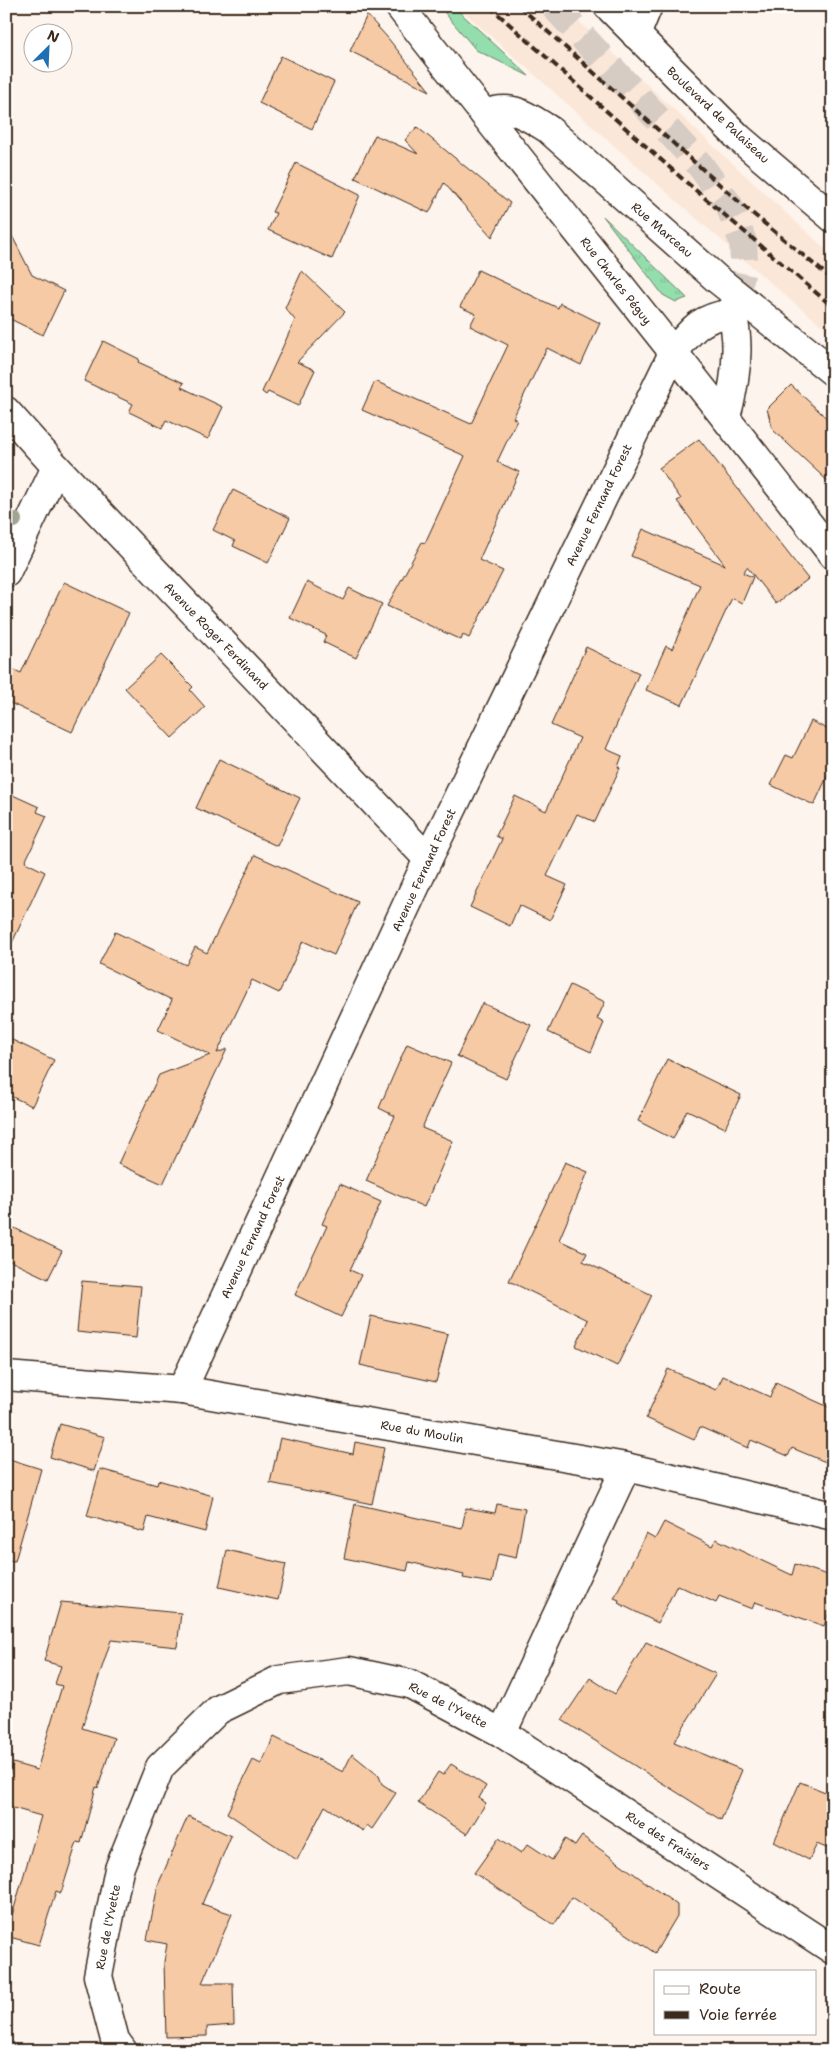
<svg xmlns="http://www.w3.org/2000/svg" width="839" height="2057" font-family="'Shantell Sans',sans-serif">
  <defs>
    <pattern id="grass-tufts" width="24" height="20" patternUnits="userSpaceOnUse" patternTransform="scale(1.25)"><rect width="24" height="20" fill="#94dead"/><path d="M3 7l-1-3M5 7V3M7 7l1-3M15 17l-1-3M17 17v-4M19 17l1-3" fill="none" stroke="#80bf94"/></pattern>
  </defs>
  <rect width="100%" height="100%" fill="#fdf4ed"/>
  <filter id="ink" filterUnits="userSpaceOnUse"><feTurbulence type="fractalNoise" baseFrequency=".02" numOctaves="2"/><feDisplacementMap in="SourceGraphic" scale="10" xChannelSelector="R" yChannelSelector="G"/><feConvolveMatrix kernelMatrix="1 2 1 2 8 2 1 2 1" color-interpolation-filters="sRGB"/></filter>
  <g filter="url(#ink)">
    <path fill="#fbe7d8" d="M457 6H562L833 256V334L789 299 673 198Z"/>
    <g fill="url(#grass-tufts)" stroke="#688466">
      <path d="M439 6H453L529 76 476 50Z"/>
      <path d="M603 216 687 298 676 302 663 295Z"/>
    </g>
    <g fill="#f7caa6" stroke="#3b2a1e">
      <path d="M367 15 387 37 430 91 350 51Z"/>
      <path d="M281 56 334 82 312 129 259 103Z"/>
      <path d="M417 127 510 203 492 237 444 183 429 213 355 178 375 135 418 154 405 140Z"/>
      <path d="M296 163 360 195 332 259 268 230 276 213 272 212Z"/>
      <path d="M6 224 32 275 64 291 43 335 6 317Z"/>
      <path d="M478 270 558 308 560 303 600 323 581 365 547 348 513 418 517 420 497 462 519 472 479 560 503 571 469 638 463 635 461 640 387 606 422 542 425 543 465 456 362 410 375 381 471 424 508 345 470 326 476 314 460 307Z"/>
      <path d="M302 271 345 312 297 362 315 370 298 406 268 392 266 395 262 392 295 320 285 308Z"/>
      <path d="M103 341 139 359 138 362 184 383 181 387 223 407 208 439 166 420 162 428 129 412 133 404 84 381Z"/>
      <path d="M791 385 833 424V486L773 430 767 409Z"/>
      <path d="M699 439 808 579 776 604 747 567 743 573 753 577 742 603 732 598 682 705 646 690 666 646 672 649 700 585 631 556 643 529 725 565 677 501 681 499 659 468Z"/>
      <path d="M233 490 290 518 268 563 233 546 235 541 213 530Z"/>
      <path d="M64 582 129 613 72 732 6 701V666L21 673Z"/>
      <path d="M307 582 343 600 349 588 382 604 356 658 323 642 326 635 290 618Z"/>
      <path d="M586 647 639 673 606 749 622 756 618 767 620 768 595 822 577 814 547 876 567 885 550 920 519 905 510 926 470 907 502 839 496 836 515 796 546 811 580 738 551 725Z"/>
      <path d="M161 655 193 687 190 690 205 707 172 738 125 688Z"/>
      <path d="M811 721 833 732V764L814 805 771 785 786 755 793 758Z"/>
      <path d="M219 759 300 798 277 846 196 808Z"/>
      <path d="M6 792 39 807 37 812 47 816 25 862 45 872 6 956Z"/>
      <path d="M255 855 358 902 334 955 303 941 279 993 252 980 217 1053 227 1049 163 1184 118 1164 159 1075 210 1055 158 1030 172 1000 99 964 115 932 186 965 195 947 207 953Z"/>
      <path d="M570 985 605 1002 597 1019 604 1023 591 1052 548 1032Z"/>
      <path d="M482 1003 531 1025 506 1079 457 1056Z"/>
      <path d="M6 1037 54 1060 32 1106 6 1094Z"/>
      <path d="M407 1044 451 1063 422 1128 453 1141 424 1207 366 1181 395 1116 379 1108Z"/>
      <path d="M667 1059 741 1095 725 1128 687 1110 673 1139 638 1121Z"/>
      <path d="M565 1162 588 1172 559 1240 587 1253 583 1261 652 1295 617 1366 576 1346 588 1320 509 1281Z"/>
      <path d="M340 1184 381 1202 350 1270 361 1275 341 1317 295 1295 327 1226 322 1224Z"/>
      <path d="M6 1224 62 1251 48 1279 6 1259Z"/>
      <path d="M82 1281 141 1286 136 1338 77 1332Z"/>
      <path d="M371 1316 448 1334 436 1382 360 1365Z"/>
      <path d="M668 1369 716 1390 723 1376 770 1397 776 1383 833 1409V1465L792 1448 788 1456 751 1440 748 1448 700 1427 694 1440 646 1418Z"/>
      <path d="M60 1424 105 1437 94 1471 50 1457Z"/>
      <path d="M280 1438 353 1454 355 1442 384 1448 372 1504 270 1483Z"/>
      <path d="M6 1458 41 1469 15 1561 6 1560Z"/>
      <path d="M100 1469 157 1485 158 1480 213 1496 205 1532 148 1517 144 1532 87 1516Z"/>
      <path d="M355 1504 462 1528 466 1508 495 1513 497 1504 525 1509 516 1558 498 1554 492 1583 463 1578 464 1575 409 1562 407 1571 344 1558Z"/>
      <path d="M664 1522 712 1546 716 1539 792 1575 795 1564 833 1577V1602L824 1626 755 1602 752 1609 719 1596 716 1603 677 1585 658 1623 618 1603 619 1600 614 1598 646 1534 655 1539Z"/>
      <path d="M227 1550 286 1564 278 1600 219 1587Z"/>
      <path d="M61 1602 181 1613 177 1647 111 1640 82 1728 114 1738 98 1788 96 1787 81 1843 77 1842 61 1893 56 1891 39 1945 6 1936 41 1816 6 1806V1784L13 1763 37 1770 62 1686 55 1684 61 1666 44 1661Z"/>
      <path d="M646 1642 716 1674 674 1742 742 1770 721 1820 562 1720 590 1678 615 1694Z"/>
      <path d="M274 1737 343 1772 352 1754 379 1776 382 1784 396 1793 372 1829 367 1825 363 1831 325 1806 297 1860 227 1813 253 1760 261 1764Z"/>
      <path d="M451 1764 486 1786 479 1798 486 1803 467 1834 418 1803 438 1772 443 1775Z"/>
      <path d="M800 1782 833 1795V1851L817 1844 809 1860 774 1842Z"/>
      <path d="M188 1816 231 1836 202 1904 232 1914 202 1983H233L234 2025 207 2027V2036L166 2037 164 1962 167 1944 147 1940 158 1885Z"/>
      <path d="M582 1836 677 1905V1916L655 1953 572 1897 554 1925 474 1873 499 1838 521 1853 528 1844 552 1860 565 1839 575 1846Z"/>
    </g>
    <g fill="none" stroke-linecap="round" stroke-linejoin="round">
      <path stroke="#d6ccc4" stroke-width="28" stroke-dasharray="28 14" stroke-linecap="butt" d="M554 6 700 165 729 205 743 242 744 261 732 313"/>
      <g stroke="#3b2a1e" stroke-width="31">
        <g id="minor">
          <path d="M399 6C543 190 690 371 833 555"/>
          <path d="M608 6 739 138 833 218"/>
          <path d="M636 35 648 6"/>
          <path d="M484 114C512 104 524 114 548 129L717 279 833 372"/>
          <path d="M6 411 56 467 428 859"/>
          <path d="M6 573 56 467"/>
          <path d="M6 1376 182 1390 626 1467 833 1516"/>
          <path d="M182 1390 428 859 673 353C693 328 700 318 732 313 741 346 735 385 726 417"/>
          <path d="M502 1733 626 1467"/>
          <path d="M123 2051 115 2040 98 1976 119 1869 160 1767 218 1710 279 1680 349 1671 410 1684 502 1733 833 1950"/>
        </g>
      </g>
      <use href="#minor" stroke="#fff" stroke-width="28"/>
      <g stroke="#3b2a1e" stroke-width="4" stroke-dasharray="8 4" stroke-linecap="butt">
        <path d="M489 6 686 182 833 307"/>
        <path d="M519 6 746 208 833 280"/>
      </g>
    </g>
    <circle fill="#a1a393" cx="14" cy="520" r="8"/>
  </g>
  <g text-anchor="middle" stroke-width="4.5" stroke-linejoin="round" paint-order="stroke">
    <g font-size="12" fill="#3b2a1e" stroke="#fff">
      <text transform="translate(718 115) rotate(43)" y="4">Boulevard de Palaiseau</text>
      <text transform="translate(662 230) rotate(41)" y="4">Rue Marceau</text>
      <text transform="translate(616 281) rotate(52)" y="4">Rue Charles Péguy</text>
      <text transform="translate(599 505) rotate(-64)" y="4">Avenue Fernand Forest</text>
      <text transform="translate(216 636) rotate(46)" y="4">Avenue Roger Ferdinand</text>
      <text transform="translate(424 870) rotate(-65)" y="4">Avenue Fernand Forest</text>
      <text transform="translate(253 1237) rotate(-65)" y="4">Avenue Fernand Forest</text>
      <text transform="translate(422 1432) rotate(10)" y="4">Rue du Moulin</text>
      <text transform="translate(448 1705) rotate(27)" y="4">Rue de l'Yvette</text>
      <text transform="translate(668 1841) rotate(33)" y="4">Rue des Fraisiers</text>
      <text transform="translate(108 1927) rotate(-79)" y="4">Rue de l'Yvette</text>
    </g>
  </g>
  <rect width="839" height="2057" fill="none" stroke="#fff" stroke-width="25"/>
  <rect x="12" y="12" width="814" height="2032" fill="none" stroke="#3b2a1e" stroke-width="2" filter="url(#ink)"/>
  <rect x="654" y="1970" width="162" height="65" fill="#ffffff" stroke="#b1aaa5"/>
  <rect x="664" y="1986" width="25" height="8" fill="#ffffff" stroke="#b1aaa5"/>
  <text x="699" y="1994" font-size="15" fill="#3b2a1e">Route</text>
  <rect x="664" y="2011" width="25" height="8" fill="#3b2a1e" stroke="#b1aaa5"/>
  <text x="699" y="2020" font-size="15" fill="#3b2a1e">Voie ferrée</text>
  <g transform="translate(48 48) rotate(24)"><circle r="24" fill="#ffffff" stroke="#b1aaa5"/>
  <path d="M0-4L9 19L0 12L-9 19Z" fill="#1f6fb2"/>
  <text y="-8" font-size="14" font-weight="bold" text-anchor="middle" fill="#3b2a1e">N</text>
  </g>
</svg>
